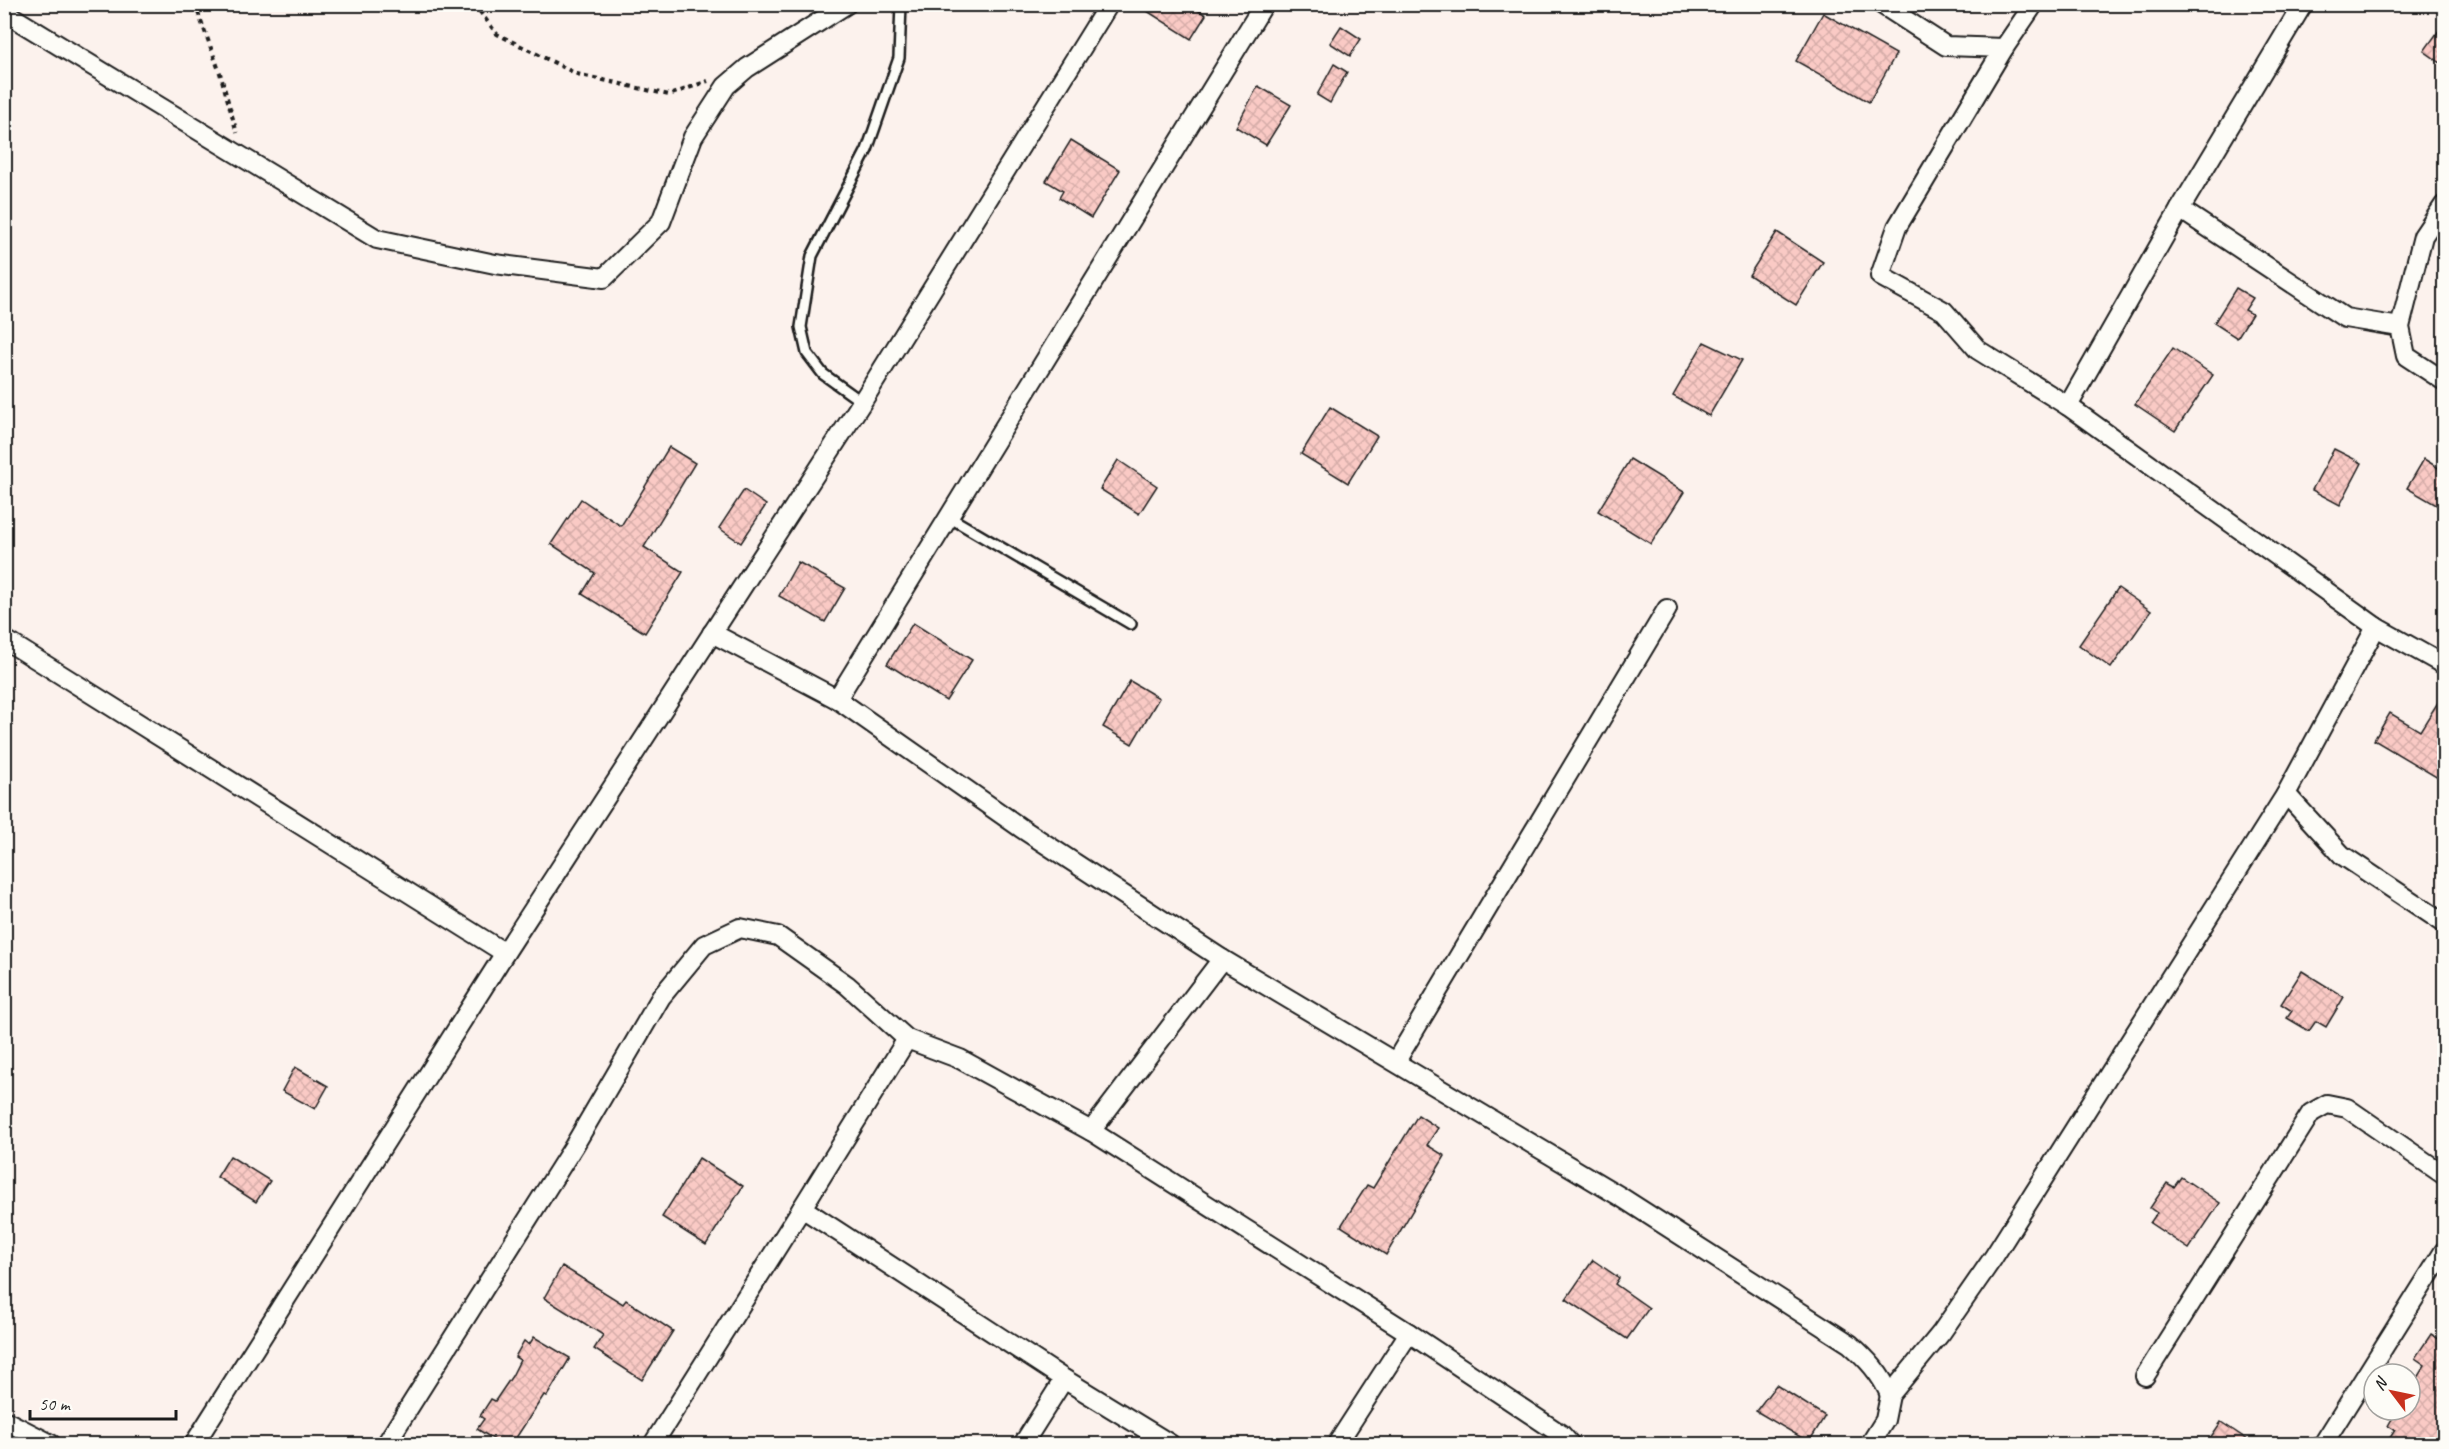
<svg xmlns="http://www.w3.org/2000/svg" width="2449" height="1449" font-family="Caveat,sans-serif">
  <defs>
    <pattern id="building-cross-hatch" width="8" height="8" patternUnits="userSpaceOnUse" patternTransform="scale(1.5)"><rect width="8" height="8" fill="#facac5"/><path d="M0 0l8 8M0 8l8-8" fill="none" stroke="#d6ada9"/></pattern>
  </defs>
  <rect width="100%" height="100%" fill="#fcf2ed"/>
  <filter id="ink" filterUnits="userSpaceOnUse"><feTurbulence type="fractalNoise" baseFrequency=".0167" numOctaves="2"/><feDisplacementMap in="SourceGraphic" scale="12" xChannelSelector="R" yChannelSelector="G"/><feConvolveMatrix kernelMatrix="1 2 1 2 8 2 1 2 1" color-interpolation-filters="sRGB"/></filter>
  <g filter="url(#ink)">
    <g fill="url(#building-cross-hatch)" stroke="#1c1c1c" stroke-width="1.5">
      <path d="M1136 4H1188L1206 15 1191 39Z"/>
      <path d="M1823 13 1896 54 1869 102 1796 61Z"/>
      <path d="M2445 22V66L2424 51Z"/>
      <path d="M1341 26 1361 39 1350 56 1330 43Z"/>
      <path d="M1334 64 1347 72 1330 103 1317 95Z"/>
      <path d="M1258 86 1291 105 1266 145 1236 127Z"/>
      <path d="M1071 140 1120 170 1091 218 1059 198 1063 191 1046 181Z"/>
      <path d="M1777 232 1823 262 1796 305 1749 275Z"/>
      <path d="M2236 288 2253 298 2245 310 2252 314 2237 338 2214 323Z"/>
      <path d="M1704 342 1742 360 1709 416 1673 396Z"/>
      <path d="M2173 348 2213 375 2175 431 2135 404Z"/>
      <path d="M1330 407 1377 436 1348 483 1301 454Z"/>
      <path d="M669 447 695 463 644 547 683 572 645 633 582 594 595 573 551 544 581 499 621 526Z"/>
      <path d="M2334 449 2362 463 2340 505 2312 490Z"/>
      <path d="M1630 459 1684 492 1651 544 1598 511Z"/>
      <path d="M2424 459 2445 472V510L2407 488Z"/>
      <path d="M1118 460 1157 486 1139 514 1100 489Z"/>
      <path d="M744 490 766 505 741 543 719 528Z"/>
      <path d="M798 562 845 588 825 622 779 596Z"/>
      <path d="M2118 588 2151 611 2111 668 2079 645Z"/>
      <path d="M913 623 972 660 946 701 887 664Z"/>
      <path d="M1130 681 1159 698 1132 744 1103 727Z"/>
      <path d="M2445 691V767L2438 778 2374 740 2390 713 2420 731Z"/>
      <path d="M2302 971 2344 997 2326 1027 2316 1021 2309 1031 2287 1018 2292 1011 2281 1004Z"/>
      <path d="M295 1067 328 1086 315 1109 282 1091Z"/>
      <path d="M1418 1115 1438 1128 1427 1145 1445 1156 1386 1255 1341 1226 1367 1185 1373 1188Z"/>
      <path d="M230 1156 270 1181 256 1202 217 1177Z"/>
      <path d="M699 1158 743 1186 706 1245 662 1217Z"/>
      <path d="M2181 1177 2220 1203 2189 1249 2150 1223 2157 1213 2150 1208 2167 1183 2174 1187Z"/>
      <path d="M1593 1260 1619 1278 1615 1284 1649 1308 1627 1339 1566 1299Z"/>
      <path d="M562 1266 623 1304 626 1300 673 1331 642 1380 594 1349 603 1335 544 1298Z"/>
      <path d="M2431 1334 2445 1343V1444H2386L2395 1430 2388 1426 2397 1410H2410V1389L2425 1365 2415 1358Z"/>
      <path d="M534 1337 570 1358 547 1396 544 1395 512 1444H501L477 1429 484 1419 480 1416 491 1399 495 1401 512 1376 520 1360 515 1357 524 1341 529 1345Z"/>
      <path d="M1776 1385 1825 1416 1809 1442 1756 1411Z"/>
      <path d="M2221 1422 2254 1444H2206Z"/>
    </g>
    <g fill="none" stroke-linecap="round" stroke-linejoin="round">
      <g stroke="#1c1c1c" stroke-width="14">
        <g id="lane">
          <path d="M862 402 823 374 807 353 801 327 812 256 867 150 899 58 901 4"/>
          <path d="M949 517 1131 624"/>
        </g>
      </g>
      <g stroke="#1c1c1c" stroke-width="22">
        <g id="street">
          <path d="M1881 4 1946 46 2004 48"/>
          <path d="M2034 4 2004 48 1897 227 1880 276 1944 311 1978 350 2068 406 2376 627 2444 665"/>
          <path d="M4 12 377 239 495 264 604 278 661 222 693 137 726 86 747 68 847 4"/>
          <path d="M2444 205 2423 236 2400 327 2406 356 2444 381"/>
          <path d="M2180 209 2345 318 2400 327"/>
          <path d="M2068 406 2180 209 2303 4"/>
          <path d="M712 633 837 699 1264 4"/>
          <path d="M4 639 505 953"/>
          <path d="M837 699 1021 828 1222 959 1621 1197 1850 1344C1867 1359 1881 1374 1890 1395"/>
          <path d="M2286 794 2342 855 2444 923"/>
          <path d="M1396 1061 1667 609"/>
          <path d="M1091 1131 1222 959"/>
          <path d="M2145 1376 2311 1113 2327 1104 2347 1108 2444 1175"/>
          <path d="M4 1420 51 1444"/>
          <path d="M194 1444 505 953 862 402 1109 4"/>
          <path d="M386 1444 574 1146 661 997 704 945 740 928 778 936 847 985 907 1039"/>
          <path d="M653 1444 802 1208"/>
          <path d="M1023 1444 1064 1379"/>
          <path d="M1170 1444 1064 1379 802 1208 907 1039 960 1059 1091 1131 1409 1333 1562 1435 1570 1444"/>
          <path d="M1337 1444 1409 1333"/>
          <path d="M1870 1444 1885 1420 1890 1395 1941 1333 1993 1258 2286 794 2376 627"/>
          <path d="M2323 1444 2444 1251"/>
        </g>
      </g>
      <g stroke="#1c1c1c" stroke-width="4" stroke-dasharray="4.5 4.5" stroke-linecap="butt">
        <path d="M195 4 220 73 237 133"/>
        <path d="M474 4 497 34 577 74 669 95 708 81"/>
      </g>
      <use href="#lane" stroke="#fdfcf7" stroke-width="9"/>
      <use href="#street" stroke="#fdfcf7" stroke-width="18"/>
    </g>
  </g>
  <rect width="2449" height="1449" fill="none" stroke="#fdfcf7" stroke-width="24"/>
  <rect x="12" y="12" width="2425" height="1425" fill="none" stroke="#1c1c1c" stroke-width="2" filter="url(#ink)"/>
  <g transform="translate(2392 1392) rotate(302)"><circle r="28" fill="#fdfcf7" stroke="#a3a29f" stroke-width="1.5"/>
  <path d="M0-4.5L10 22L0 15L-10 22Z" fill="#c8321e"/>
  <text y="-9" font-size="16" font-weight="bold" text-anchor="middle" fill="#1c1c1c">N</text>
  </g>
  <path d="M30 1410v9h146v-9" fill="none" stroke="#1c1c1c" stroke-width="3"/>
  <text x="39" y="1410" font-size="18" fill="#1c1c1c" stroke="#fdfcf7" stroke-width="4.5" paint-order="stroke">50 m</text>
</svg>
